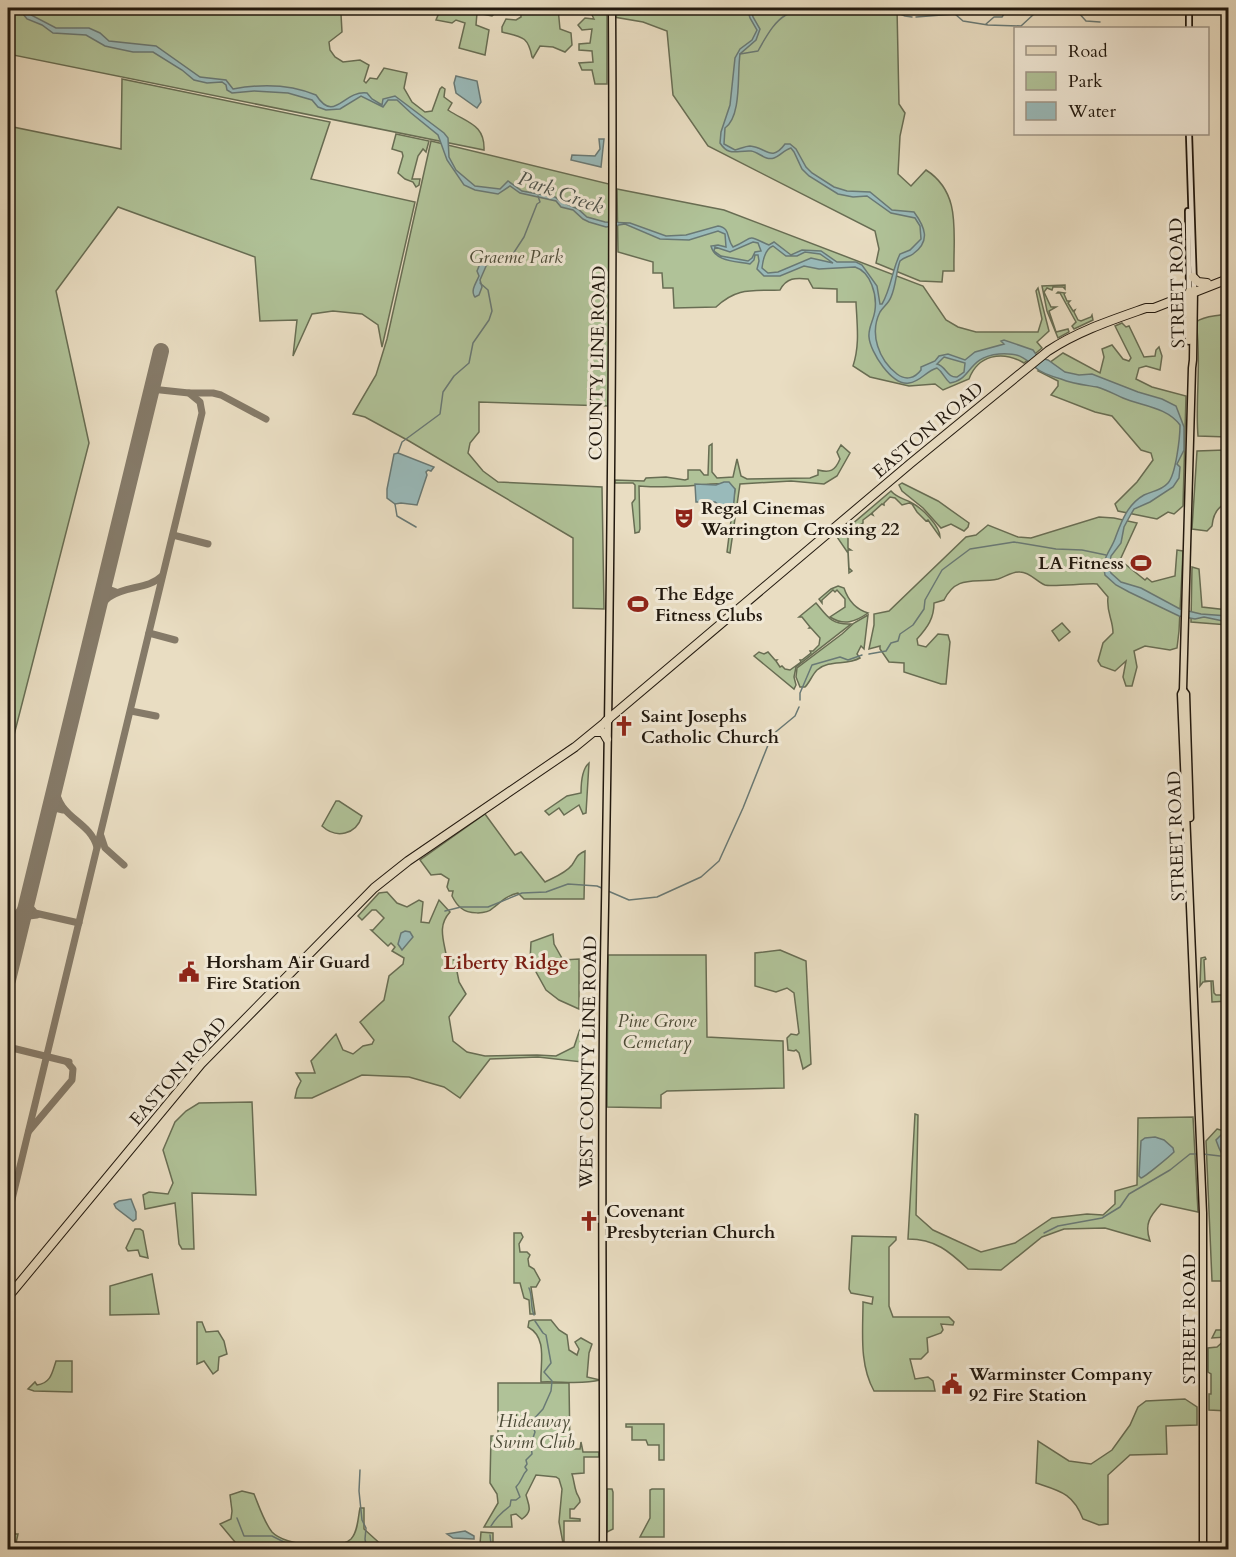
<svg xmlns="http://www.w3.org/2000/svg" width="1236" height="1557" font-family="Cardo,serif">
  <rect width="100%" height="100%" fill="#e9ddc2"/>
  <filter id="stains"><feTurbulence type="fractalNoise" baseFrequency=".00333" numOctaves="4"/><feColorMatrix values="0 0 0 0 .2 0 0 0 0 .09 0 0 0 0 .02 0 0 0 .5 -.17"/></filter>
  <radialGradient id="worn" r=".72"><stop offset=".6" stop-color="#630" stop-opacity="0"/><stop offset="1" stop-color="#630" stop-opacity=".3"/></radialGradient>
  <g fill="#b0c298" stroke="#686d53" stroke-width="1.5">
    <path d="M8 8H378L377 13 341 14 342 32 329 42 330 50 335 57 343 62 360 60 369 65 364 81 366 83 370 78 377 79 384 68 407 73 404 88 412 102 425 112 432 111 440 89 442 87 445 89 444 97 452 103 448 110C467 123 485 124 484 150L8 54Z"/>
    <path d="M441 8H491L494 14 492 16 477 13 476 25 489 30 485 55 459 48 465 23 456 20 452 23 436 20Z"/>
    <path d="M517 8H558L560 29 571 33 572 45 565 52 553 47 540 46 533 58 532 57C528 36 522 37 502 32V27L506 19 516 20 521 17V10Z"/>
    <path d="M591 8H607V84H595L592 70H582L579 63 593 62 592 51 579 50V44L590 43 592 29 582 30 578 25 585 18 594 19 590 11Z"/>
    <path d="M614 8H897L899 104 905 113 900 136 898 174 911 186 926 170C962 193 953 233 954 271H943L942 282 920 281 876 263 879 249 875 231 708 146 673 95 667 31 643 22 614 17Z"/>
    <path d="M122 79 330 122 311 179 415 202 382 347 378 325 362 314 333 311 312 314 293 356 297 320 260 321 255 257 118 207 56 291 89 443 13 739 8 737V126L121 149Z"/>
    <path d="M396 134 429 141 426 152 423 149 418 156 412 179H420L419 185 416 187 413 182 405 179 398 173 403 156 402 152 392 149Z"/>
    <path d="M431 141 609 184 611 283 609 406 479 402V432L470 443 468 453 483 471 498 482 602 487 604 609 573 608V538L409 441 365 417 353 414 376 375 387 339Z"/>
    <path d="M617 189 724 210 923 286 946 320 958 327 976 332H1038L1042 319 1036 291 1038 288 1049 331 1037 342 1042 348 1024 363C1002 350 978 355 969 379L943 390 935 384 909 386 870 377 853 366C860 345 857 325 856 302H837V289L813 288 808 279C796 278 787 277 780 290 752 291 737 287 716 307L674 308 673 288H663L662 273H653V262L618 252Z"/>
    <path d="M1065 285V289L1063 287H1053L1052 290 1047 288 1044 292 1051 307H1056L1049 311 1056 332 1068 329 1069 332 1058 338 1047 311 1042 286Z"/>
    <path d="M1057 293 1058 292 1065 293 1064 294 1067 301H1070L1068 303 1073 311 1075 310 1074 312 1078 320 1081 321 1091 317 1092 315 1093 320 1074 329 1072 326 1076 322 1060 293Z"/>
    <path d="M1228 313V437L1198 436C1195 399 1202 360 1196 322 1206 315 1217 317 1228 313Z"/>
    <path d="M1122 323 1126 327 1129 326 1144 357 1155 356 1156 350 1159 347 1162 356 1160 370 1146 366 1139 368 1136 379 1152 387 1186 396 1183 506 1174 514 1168 512 1157 519 1118 511 1115 504 1137 482 1153 460 1151 453 1141 450 1112 416 1095 412 1051 395 1058 386V381L1038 371 1063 353 1100 373 1104 357 1102 349 1112 345 1123 359 1129 361 1131 358 1115 326Z"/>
    <path d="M712 444V472L717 478 733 477 737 459 741 476 747 479 810 478 818 475V470C830 473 835 471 840 459L837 452 841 445 850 453 837 476 824 484 791 481 740 484 730 553 727 552 735 489C722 479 703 486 688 486 672 486 654 488 639 486L640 529 639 532 635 533 632 503 635 499V485L633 483H615V480L644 481 646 478 666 477 685 480 688 479V470H700L704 475H708L709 446Z"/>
    <path d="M1225 450 1228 453V492L1227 495 1228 503C1217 506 1213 515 1212 526L1207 531 1192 529 1197 451Z"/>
    <path d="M902 483 938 501 969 523 968 527 964 531 951 524 941 528 923 508 902 491 899 485Z"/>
    <path d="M891 491C897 498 905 499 912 503 922 508 940 526 940 537L928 520 926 521 917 512 912 504 909 503 902 505 895 498 890 497 884 503V505L882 504 872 513 873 515 871 514 863 520V523L851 531 852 533 848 536V548L851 550H848L849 568 852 571 849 573 848 553 837 537Z"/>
    <path d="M1099 517 1114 518 1137 523 1120 560 1145 580 1147 578 1152 582 1175 576 1177 550 1183 551 1179 631 1177 648 1170 650 1145 646 1134 651 1137 667 1132 686H1126L1123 677 1126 661 1115 671 1101 666 1098 661 1103 643 1113 633C1113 619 1106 612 1108 597L1097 584C1087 583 1052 587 1045 585 1037 582 1030 572 1020 572 1013 571 1005 577 998 579 975 584 957 574 944 600L934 603C934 618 928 627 917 639L918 645 926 647 938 634 948 635 950 642 946 684H941L904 672V663L889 662 880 649V646L869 649 874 625V614L889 611 966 537 976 535 988 525 1018 537 1031 538Z"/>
    <path d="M1192 567 1199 569 1202 607 1228 610V625L1191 622Z"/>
    <path d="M838 586 844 588C848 600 855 609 868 613 855 622 844 626 830 617L845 607V599L837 590 835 592 833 590 822 600V603L819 599 831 589Z"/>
    <path d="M816 603C827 616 831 625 851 624L796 667 794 677 796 685 794 689 754 656 759 652 764 654 768 652 775 660H777L776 661 780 667 782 666 785 669 790 670 801 662 800 660H802L811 653 810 651H813L819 645 820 638 811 628H809L810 627 802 617H799Z"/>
    <path d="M868 615 864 649 861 646 857 654 860 658C846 666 830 659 817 670 812 675 810 682 805 687H800L796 677 797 668 842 634 854 623Z"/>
    <path d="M1062 623 1070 632 1059 641 1052 631Z"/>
    <path d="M589 763 586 813 583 814 579 805 564 815 559 808 549 815 545 811 567 796 581 793C581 783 582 769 589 763Z"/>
    <path d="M336 801H339L362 816C356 835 336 839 322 826Z"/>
    <path d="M485 814 515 855 521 852 545 882C553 878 566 873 572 865 577 858 576 855 585 851L584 899H524L518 893C506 896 502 901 493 908 486 915 468 914 461 908 457 905 454 900 452 896L453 891H449L447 887 449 879 441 874 431 875 420 860Z"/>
    <path d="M387 892 397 903 407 907 419 900 423 902 421 922 429 923 439 900 450 912C438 925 443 938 446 954L455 961 459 982 466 994 449 1017 453 1041 467 1052 485 1056 537 1055 556 1056 574 1047 580 1029 583 1026 582 1062 538 1057 490 1059 460 1098 444 1087 409 1077 362 1075 312 1098H295L297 1089 301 1081 296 1073H315L311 1061 336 1034 343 1050 353 1054 363 1046 372 1044 374 1040 360 1022 384 1000 389 976 403 964 404 958 392 951 395 947 391 943 388 946 371 930H373L384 918 376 910H372L362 920 358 916 379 893Z"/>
    <path d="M553 934 554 944 563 960 579 959V1009L559 1000 546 990 530 961 531 942Z"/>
    <path d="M780 950 806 961 811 1064 803 1069 799 1053 796 1050 794 1051 788 1050 787 1038 791 1034 797 1035 799 1033 794 993 787 988 776 992 755 986V953Z"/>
    <path d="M608 955H706L707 1037 783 1041 784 1088 667 1091 661 1095V1108L607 1107Z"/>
    <path d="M1205 957 1206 959 1204 960 1205 981H1213L1214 993 1216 995H1228V1001L1212 1002 1211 981 1203 982 1200 986 1201 958Z"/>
    <path d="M252 1102 256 1195 192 1193 194 1249H182L179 1244 175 1203 145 1209 143 1195 149 1192 168 1194 173 1183 163 1150 175 1122 186 1111 199 1103Z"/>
    <path d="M915 1114 918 1115 916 1215 933 1230 981 1252 1015 1243 1052 1218 1087 1214 1103 1215 1115 1204V1191L1137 1185 1138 1118 1193 1117 1198 1212 1161 1204C1150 1216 1144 1224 1150 1241L1105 1228 1064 1229 1042 1237 1001 1270 968 1269C949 1251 935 1239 908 1239Z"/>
    <path d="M1217 1129 1228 1132V1281H1212L1206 1141Z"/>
    <path d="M135 1229H140L143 1231 148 1258 140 1256 138 1250 128 1251 126 1248Z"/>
    <path d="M514 1233H521L523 1237 519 1244 520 1252H527L530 1255 528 1259 529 1266 534 1269 540 1280 536 1287H531L535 1314H530L529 1300 524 1298 520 1283H514Z"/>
    <path d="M852 1236 896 1237V1240L889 1247V1306L893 1317H949L954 1322 953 1325 941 1324 943 1330 941 1333 927 1338 928 1352 921 1359H910L915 1379 928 1377 933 1381 935 1391H874C859 1364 863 1332 863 1302L872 1304 873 1297 851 1293 849 1289Z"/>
    <path d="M152 1274 159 1314 110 1315V1286Z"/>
    <path d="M533 1320H551L559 1330 567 1335 569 1350 577 1355 579 1349 575 1342 581 1338 592 1344 589 1353 587 1377 600 1380C582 1385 560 1381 541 1382 540 1363 548 1338 528 1327L529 1321Z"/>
    <path d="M197 1322H202L206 1332 218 1331 224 1341 227 1354 219 1357 218 1370 213 1374 204 1361 197 1364Z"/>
    <path d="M1228 1325V1411L1209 1410V1394H1211V1374L1208 1372V1348L1217 1347 1226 1339V1337L1212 1338 1216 1330H1224Z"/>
    <path d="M56 1361H72V1392L34 1391 28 1389 35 1382 37 1385C51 1383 52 1373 56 1361Z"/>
    <path d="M498 1383H569L570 1449H580L581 1442 583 1452H599V1457H584V1473L572 1474C574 1480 574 1485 576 1491 577 1496 580 1496 580 1502L574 1509H570V1518L580 1519V1521H564V1547H579V1549H246L240 1548 220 1524 231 1519 232 1511 230 1495 242 1491 254 1494C259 1506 264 1522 272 1532 285 1546 337 1552 351 1539 358 1532 358 1517 360 1508H364V1529L385 1548 452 1543 464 1545 480 1544 481 1532 493 1533V1543L496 1548 563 1543 559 1522 562 1489 559 1479 556 1477 536 1475 526 1495C529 1506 533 1511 522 1519L516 1514 511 1515 512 1527H484L498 1503 497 1494 490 1483 491 1436H498Z"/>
    <path d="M1185 1399 1197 1407V1425L1166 1426 1167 1454 1130 1455 1108 1475V1524L1099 1525 1083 1519C1073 1493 1060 1491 1036 1483L1038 1441 1069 1461 1091 1464 1112 1450 1130 1425 1138 1407 1146 1401Z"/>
    <path d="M626 1424H664V1460H659V1445H648L646 1440H632V1427H626Z"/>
    <path d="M607 1489H612L613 1492V1529L607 1532Z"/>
    <path d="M652 1489H664V1537H640L650 1518V1490Z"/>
    <path d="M8 1528H14L15 1534H18L16 1543 17 1549H8Z"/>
  </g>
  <g fill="#99baba" stroke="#697975" stroke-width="1.5" fill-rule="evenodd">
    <path d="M18 8H26L31 15 56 28H89L100 33 109 41 156 46 200 77 226 80 233 89C260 84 290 84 316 95 335 124 343 90 367 93L372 99 382 105 383 99 395 96 444 133 448 138 449 157 456 170 475 186 500 189 508 181 522 191 555 197 560 201 578 209 587 217 605 222 630 223 666 236 686 235 718 226C731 228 726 238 733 247 756 237 744 234 769 245L774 242 791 255 802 250 821 251 837 262H856L862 265 877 286 880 304H882C891 289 892 270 900 254L910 250 921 239 920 226 915 218 891 213 867 196 853 197 838 194 809 176 802 169 794 152 791 148C784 150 780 156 774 158 765 161 759 152 751 151 737 150 729 157 720 143L721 132 730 105 735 58 740 49 752 40 757 30 750 18 747 8H751L753 17 760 29 756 40 740 54C737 74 742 116 725 128L724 144 735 150C739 149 746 146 750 146 766 147 771 163 785 144H790L796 149 806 167 812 173 834 187 847 191 870 192 892 210 914 212C925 227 931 241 913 254 909 257 904 257 900 261 896 272 896 286 891 297 889 303 883 307 880 312 869 334 879 360 897 374 906 381 915 378 921 370V367L935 361 939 356 948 354 965 360 975 352 1004 344 1001 341 1004 340 1033 350 1038 357 1048 360 1065 372 1079 375 1092 374 1138 392 1162 399 1176 406 1184 427V450L1177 464 1180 467 1179 478 1173 487 1150 502 1134 509 1131 514 1124 527 1121 543 1111 556 1109 566 1111 573 1121 582 1141 588 1180 609 1201 614 1228 616V622L1204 617 1195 619 1179 616 1129 592 1116 585 1105 575C1101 556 1111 552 1116 536 1122 520 1128 504 1144 495 1152 491 1161 491 1168 483 1176 474 1180 437 1180 425 1167 407 1142 406 1123 398 1114 394 1107 390 1097 387 1085 385 1073 384 1061 379 1054 377 1041 373 1036 368 1023 356 1018 353 999 354 967 357 972 380 950 383 944 378 943 372 937 368 926 371 920 382 909 383 892 386 870 352 869 337 868 327 874 320 875 310 877 295 871 272 855 267L819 269 804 266 780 276H764L757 269 759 261 758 255H755L754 260 750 264C736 261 715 262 711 246L718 245 726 247 725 234 718 231 689 240 660 239 625 224 606 227 589 222 583 219 573 210 561 207 556 201 520 193 510 186 498 194 475 190 464 185 447 160 438 135 411 113 397 100H388L383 107 361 96 340 109 326 110 318 107 312 100 288 93 254 91 232 93 227 90 226 85 222 82 207 83 194 80 182 70 153 52H133L114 48 105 46 86 35 53 33 42 25 27 19ZM753 242 758 243 761 251 755 252 752 258 748 261 721 256 714 251 715 247 730 252ZM773 246 786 256H797L805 252 820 254 833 263 811 258 778 272 768 273 762 268C763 259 765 249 773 246ZM944 357 965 363 964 372 957 377C947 378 946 366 937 364Z"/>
    <path d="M456 76 477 81 481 102 477 108 456 93 454 83Z"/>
    <path d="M599 139H604L601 167 571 160 572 155 595 156 600 149Z"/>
    <path d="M486 258 487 264 480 280 482 287 479 295 475 297C470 291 476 283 479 276L477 271 482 259Z"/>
    <path d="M398 453 434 467 431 471 428 470 426 472 427 475 417 505 401 503 395 504 387 498V489L394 454Z"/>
    <path d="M724 482H729L735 489 733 511 719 512V505L715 502H696L695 484 716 485Z"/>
    <path d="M405 931 410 932 413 937 402 950 398 944 401 933Z"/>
    <path d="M1221 1135 1228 1137V1158C1220 1154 1219 1148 1216 1140Z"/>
    <path d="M1155 1137 1164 1140 1173 1148 1174 1152C1170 1156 1145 1177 1141 1178L1139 1176 1141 1141 1145 1138Z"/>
    <path d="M131 1199 136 1212V1219L133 1221 116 1208 114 1204 119 1201Z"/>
    <path d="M465 1531 474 1536V1539L453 1538 447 1534Z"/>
  </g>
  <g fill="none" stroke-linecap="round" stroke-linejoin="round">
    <g stroke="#697975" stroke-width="1.5">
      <path d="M886 8 905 16 912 17"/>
      <path d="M1064 13 1077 11 1086 21 1100 22"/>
      <path d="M916 17 955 14 963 21 988 25 1021 26 1034 14H1060"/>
      <path d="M986 24 994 17H1002L1008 8"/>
      <path d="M740 54 758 51C781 9 787 10 833 8"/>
      <path d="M487 262 509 260 524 237 537 204 540 202 538 196"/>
      <path d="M398 453 402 442 440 414 443 392 454 376 469 363 473 343 489 320 492 311 488 290 480 283"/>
      <path d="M395 504 397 516 416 527"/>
      <path d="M869 654 886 651 891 643 898 641 900 634 913 625 924 609 925 600 942 570 970 549 1014 542 1056 549 1082 550 1106 555"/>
      <path d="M800 700V693L812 665 840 657 848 660 862 655"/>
      <path d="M608 891 629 900 657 897 701 877 719 861 743 808 772 735 795 716 799 707"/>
      <path d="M445 911 461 907H488L522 893 546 892 568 884 597 886 604 889"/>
      <path d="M1203 1154 1220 1156"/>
      <path d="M1044 1233 1058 1226 1102 1218 1120 1207 1129 1194 1170 1170 1190 1154H1198"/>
      <path d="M529 1288C533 1297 530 1306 534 1315"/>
      <path d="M360 1470 359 1491 362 1520 366 1528 365 1539 367 1550"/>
      <path d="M237 1518 244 1536H272L288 1544V1550"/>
      <path d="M491 1526C496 1517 502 1512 510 1506L511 1500H516L520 1497 516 1487C522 1481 522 1475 527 1470L525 1467 527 1464 526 1460 532 1454 531 1444 535 1432 531 1422 543 1409 551 1391 552 1381 544 1372 551 1363 546 1335 543 1333 535 1321"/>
      <path d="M488 1550 491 1545 490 1535"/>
    </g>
    <g stroke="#857a68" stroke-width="7">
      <path d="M189 393H213L221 395 266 419"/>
      <path d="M173 535 208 544"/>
      <path d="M104 583 108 589 116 592"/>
      <path d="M97 610C102 605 105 599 111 596 126 586 149 589 162 576"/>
      <path d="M149 633 175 640"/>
      <path d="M131 711 156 716"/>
      <path d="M55 784C57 819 89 819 97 847"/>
      <path d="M48 814 55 808 63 810"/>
      <path d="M101 836 105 848 124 865"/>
      <path d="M27 899 30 907 35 913 79 923"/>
      <path d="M8 916 17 914 27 901"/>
      <path d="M8 916 15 923 18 936"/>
      <path d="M21 924 29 916 37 915"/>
      <path d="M8 1047 69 1062"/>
      <path d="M29 1131 72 1080 73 1069 67 1062"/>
      <path d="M8 1216 202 413 200 402 189 393 151 389"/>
    </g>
    <path stroke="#857a68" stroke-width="16" d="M8 980 161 351"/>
    <g stroke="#21180e" stroke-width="8">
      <g id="secondary">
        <path d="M1189 8V28"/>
        <path d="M1189 134 1194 288"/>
        <path d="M1188 211 1189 290"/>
      </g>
    </g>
    <g stroke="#21180e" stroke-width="9">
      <g id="primary">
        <path d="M1194 289 1193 360 1192 368 1183 690 1181 694 1203 1213V1550"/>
        <path d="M1189 291V341"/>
        <path d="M1183 690 1186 694 1190 818"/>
        <path d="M603 1550C604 1353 600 1157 604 961 610 643 614 325 612 8"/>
      </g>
    </g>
    <g stroke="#21180e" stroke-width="10">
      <g id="highway">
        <path d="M1193 277 1198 282 1207 283"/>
        <path d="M606 721 911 463 1048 351C1078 331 1112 320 1146 308H1154L1228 279"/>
        <path d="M595 732H603L607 739"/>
        <path d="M8 1297 201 1064 374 888 408 861 575 747 608 720"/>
      </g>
    </g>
    <use href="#secondary" stroke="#f1e9d7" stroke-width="4.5"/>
    <use href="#primary" stroke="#e9ddc2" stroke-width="6"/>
    <use href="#highway" stroke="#e9ddc2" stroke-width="8"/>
  </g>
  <defs>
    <g id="theatre-bare" transform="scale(1.62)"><path d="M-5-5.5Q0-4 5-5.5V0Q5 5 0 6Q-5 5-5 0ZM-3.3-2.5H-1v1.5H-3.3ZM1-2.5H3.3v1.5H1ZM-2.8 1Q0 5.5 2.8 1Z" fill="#8f2418" stroke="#f1e9d7" stroke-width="2.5" paint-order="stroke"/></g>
    <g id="stadium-bare" transform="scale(1.62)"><path d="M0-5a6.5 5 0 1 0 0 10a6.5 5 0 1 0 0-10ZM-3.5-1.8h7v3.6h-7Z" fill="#8f2418" stroke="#f1e9d7" stroke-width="2.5" paint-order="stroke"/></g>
    <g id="church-bare" transform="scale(1.62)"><path d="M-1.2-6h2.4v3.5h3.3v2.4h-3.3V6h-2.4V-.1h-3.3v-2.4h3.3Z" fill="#8f2418" stroke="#f1e9d7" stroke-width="2.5" paint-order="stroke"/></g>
    <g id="civic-bare" transform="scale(1.62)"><path d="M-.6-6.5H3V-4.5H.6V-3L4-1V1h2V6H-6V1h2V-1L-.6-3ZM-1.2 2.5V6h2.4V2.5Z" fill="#8f2418" stroke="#f1e9d7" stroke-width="2.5" paint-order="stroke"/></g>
  </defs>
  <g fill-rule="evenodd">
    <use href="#theatre-bare" x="684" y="518"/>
    <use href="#stadium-bare" x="1141" y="563"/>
    <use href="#stadium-bare" x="638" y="604"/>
    <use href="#church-bare" x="624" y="726"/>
    <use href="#civic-bare" x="189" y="972"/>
    <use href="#church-bare" x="589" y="1221"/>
    <use href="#civic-bare" x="952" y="1384"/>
  </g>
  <g text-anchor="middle" stroke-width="6" stroke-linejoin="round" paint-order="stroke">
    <g font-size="18" font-style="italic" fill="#4c4b37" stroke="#f1e9d7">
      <text x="516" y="263">Graeme Park</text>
      <text x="657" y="1027">Pine Grove<tspan x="657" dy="21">Cemetary</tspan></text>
      <text x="534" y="1427">Hideaway<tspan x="534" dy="21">Swim Club</tspan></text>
    </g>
    <g font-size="18" fill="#21180e" stroke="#f1e9d7">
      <text transform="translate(1177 283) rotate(-91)" y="6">STREET ROAD</text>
      <text transform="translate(597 363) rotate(-89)" y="6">COUNTY LINE ROAD</text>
      <text transform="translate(928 430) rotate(-40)" y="6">EASTON ROAD</text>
      <text transform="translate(1176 836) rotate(-92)" y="6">STREET ROAD</text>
      <text transform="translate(588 1062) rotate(-89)" y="6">WEST COUNTY LINE ROAD</text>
      <text transform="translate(178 1071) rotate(-49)" y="6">EASTON ROAD</text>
      <text transform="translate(1189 1319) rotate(-90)" y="6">STREET ROAD</text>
    </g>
    <g font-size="18" font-weight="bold" fill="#21180e" stroke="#f1e9d7" text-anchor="start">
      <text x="701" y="514">Regal Cinemas<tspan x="701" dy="21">Warrington Crossing 22</tspan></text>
      <text x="1124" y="569" text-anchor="end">LA Fitness</text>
      <text x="655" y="600">The Edge<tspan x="655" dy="21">Fitness Clubs</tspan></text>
      <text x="641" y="722">Saint Josephs<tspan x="641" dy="21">Catholic Church</tspan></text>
      <text x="206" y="968">Horsham Air Guard<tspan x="206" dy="21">Fire Station</tspan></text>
      <text x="606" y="1217">Covenant<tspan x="606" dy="21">Presbyterian Church</tspan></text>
      <text x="969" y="1380">Warminster Company<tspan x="969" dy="21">92 Fire Station</tspan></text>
    </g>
    <g font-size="20" font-style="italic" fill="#4b514a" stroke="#f1e9d7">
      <text transform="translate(561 192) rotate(20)" y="7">Park Creek</text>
    </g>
    <g font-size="20" font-weight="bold" fill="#7a1f14" stroke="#f1e9d7">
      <text x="506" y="969">Liberty Ridge</text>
    </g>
  </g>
  <rect width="1236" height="1557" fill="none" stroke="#e9ddc2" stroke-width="30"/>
  <rect x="9" y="9" width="1218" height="1539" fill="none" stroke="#21180e" stroke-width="3"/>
  <rect x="15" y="15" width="1206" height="1527" fill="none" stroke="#21180e" stroke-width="1.5"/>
  <rect x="1014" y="27" width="195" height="108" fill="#f1e9d7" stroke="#9e9587" stroke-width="1.5"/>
  <rect x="1026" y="46" width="30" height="9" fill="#e9ddc2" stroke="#9e9587" stroke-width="1.5"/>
  <text x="1068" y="57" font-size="18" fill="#21180e">Road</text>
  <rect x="1026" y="72" width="30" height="18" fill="#b0c298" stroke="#9e9587" stroke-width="1.5"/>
  <text x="1068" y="87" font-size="18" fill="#21180e">Park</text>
  <rect x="1026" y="102" width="30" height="18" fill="#99baba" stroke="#9e9587" stroke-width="1.5"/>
  <text x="1068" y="117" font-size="18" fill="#21180e">Water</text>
  <rect width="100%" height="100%" filter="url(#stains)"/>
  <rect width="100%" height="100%" fill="url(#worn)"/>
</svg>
